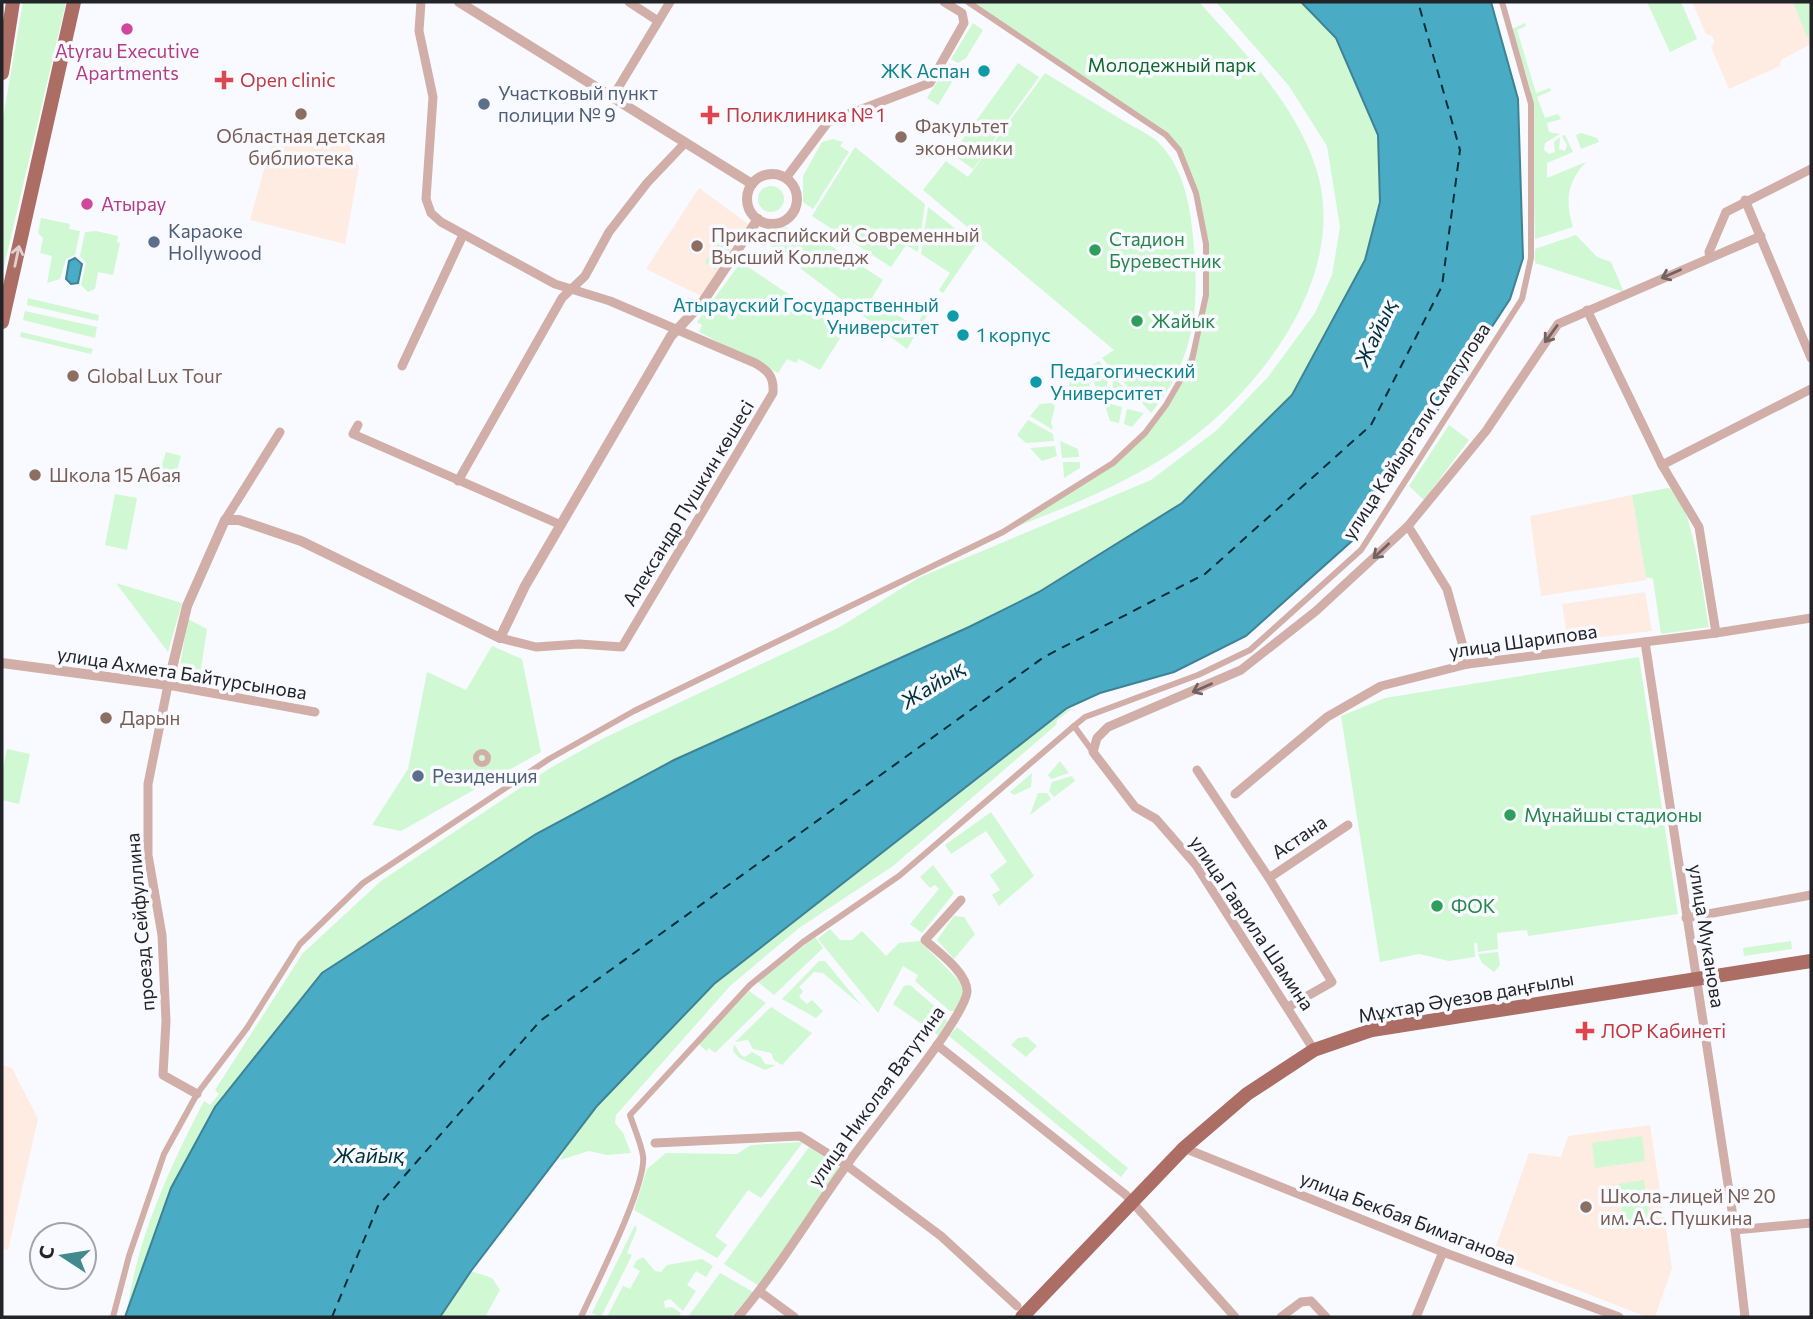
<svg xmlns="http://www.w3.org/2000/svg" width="1813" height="1319" font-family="Commissioner,sans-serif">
  <rect width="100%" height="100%" fill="#f9faff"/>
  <g fill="#feece2">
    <path d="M1692 2H1811V44L1781 60 1780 66 1729 89 1711 47 1715 42 1712 36 1706 34Z"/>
    <path d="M273 137 347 141 359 167 345 244 250 220Z"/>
    <path d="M699 188 748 224 701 296 646 269Z"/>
    <path d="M1632 495 1647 580 1541 596 1530 516Z"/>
    <path d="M1645 592 1652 631 1568 641 1562 604Z"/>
    <path d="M2 1065 12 1068 38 1119 8 1250 2 1249Z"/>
    <path d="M1650 1125 1672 1268 1655 1317H1647L1492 1257 1529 1153 1561 1157 1568 1136Z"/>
  </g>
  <g fill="#cff8d3">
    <path d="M23 2H66L2 275V124Z"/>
    <path d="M968 2H1199C1243 51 1293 101 1315 165 1354 278 1252 403 1162 459 1112 490 1057 511 1003 532 1051 502 1103 476 1142 435 1151 427 1157 415 1164 405 1206 340 1219 261 1193 187 1185 167 1180 151 1166 135Z"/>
    <path d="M1216 2H1301L1336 38 1378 135 1380 202 1365 260 1292 395 1182 503 1039 592 969 627 674 760 536 834 322 973 215 1107 171 1188 127 1311C138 1236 169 1169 204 1101L210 1105 219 1094 215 1090 303 953 381 881 550 768 604 738 840 627 918 578 1151 480 1217 430 1268 377 1315 313 1332 275 1340 227 1327 146 1289 86Z"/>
    <path d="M1647 2H1681L1697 39 1670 52Z"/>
    <path d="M1793 2H1811V35L1807 37Z"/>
    <path d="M973 23 983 30 966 58 958 63 951 59Z"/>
    <path d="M1525 23 1526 26 1517 30 1536 93 1550 88 1551 91 1537 97 1545 118 1558 114 1561 119 1547 123 1549 132 1560 134 1545 143 1544 150 1549 154 1555 152 1554 142 1560 137 1559 149 1565 151 1567 145 1562 136 1565 135 1573 152 1547 163V178L1586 162C1567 182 1565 201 1573 227L1535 239 1531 91 1512 29Z"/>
    <path d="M949 63 955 67V77L938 105 927 98Z"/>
    <path d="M1018 63 1039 77 973 169 952 154Z"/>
    <path d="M1045 73C1072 90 1100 106 1127 123 1137 129 1151 135 1159 143 1183 168 1190 203 1193 237 1200 304 1196 359 1151 413L1102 358 1114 350 923 190 946 161 968 177Z"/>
    <path d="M1581 133 1597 138 1599 142 1581 149 1576 135Z"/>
    <path d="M833 139 843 142 840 146 849 152 813 209 803 202V176L822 142Z"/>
    <path d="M855 147 925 204 918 252 906 245 891 267 812 216Z"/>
    <circle cx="771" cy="199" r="13"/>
    <path d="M928 207 976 245 943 293 939 290 950 273 921 254Z"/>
    <path d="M41 218 70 224 69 229 80 231 75 255 66 259 60 279 47 283 52 256 40 253 43 238 38 233Z"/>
    <path d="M786 227 796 234 802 227 883 280 871 299 915 326 928 307 931 309 907 349 767 243 773 231Z"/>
    <path d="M728 229 739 236 716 270 705 262Z"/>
    <path d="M96 231 118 236 117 242 120 243 113 275 98 272 95 289 88 292 81 285 86 263 80 256 85 232Z"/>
    <path d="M1576 235 1597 257 1611 262 1624 292 1535 263V249Z"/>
    <path d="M741 262 844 332 820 370 799 359 796 363 787 359 778 373 699 332 702 325 697 322Z"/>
    <path d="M28 298 99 315 98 321 27 305Z"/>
    <path d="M25 311 97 327 95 338 23 320Z"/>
    <path d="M21 332 93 349 91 354 20 337Z"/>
    <path d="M1099 361 1109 374 1105 398 1100 396 1087 368Z"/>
    <path d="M1083 371 1093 393 1080 390 1070 392 1068 389 1071 378Z"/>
    <path d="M1114 378 1126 389 1122 402 1110 399Z"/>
    <path d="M1104 402 1122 407 1119 423 1110 421Z"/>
    <path d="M1051 403 1055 406 1051 422 1053 430 1030 416 1040 404Z"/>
    <path d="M1127 409 1144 413 1132 427 1124 424Z"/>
    <path d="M1028 420 1053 434 1054 441 1026 443 1017 435Z"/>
    <path d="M1449 425 1469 440 1424 500 1409 486Z"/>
    <path d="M1060 441 1078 449 1079 457 1062 458Z"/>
    <path d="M1055 446 1057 456 1042 461 1030 448Z"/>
    <path d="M166 452 181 456 172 487 156 483Z"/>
    <path d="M1063 462H1080V468L1064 478Z"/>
    <path d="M1668 488C1692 492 1704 603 1709 627L1661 634 1653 579 1646 577 1632 495Z"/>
    <path d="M115 494 137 498 127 550 105 545Z"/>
    <path d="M116 583 182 603 168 652Z"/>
    <path d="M188 619 207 629 200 675 179 672Z"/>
    <path d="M492 646 522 659 541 752 401 831 372 825 408 769 427 672 466 690Z"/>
    <path d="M1639 657 1678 914 1528 936 1527 930 1497 933 1498 949 1478 952 1477 943H1474L1475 957 1449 961 1419 954 1380 962 1341 716 1385 698Z"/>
    <path d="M1067 708 1072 709 1057 720 1056 725 893 866 799 928 730 986 616 1115 615 1123 623 1133 631 1153 607 1155 589 1151 560 1160 570 1139 597 1106 714 984Z"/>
    <path d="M7 749 30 754 19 804 2 800V774Z"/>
    <path d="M1060 761 1069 773 1051 779 1048 775Z"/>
    <path d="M1032 773 1031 787 1014 795 1010 792Z"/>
    <path d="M1072 776 1075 781 1054 797 1049 791 1052 782Z"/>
    <path d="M1038 793H1047L1051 799 1030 815Z"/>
    <path d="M991 812 1034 876 999 906 992 895 1000 890 990 875 1007 862 986 831 951 854 945 845Z"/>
    <path d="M933 865 954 893 922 933 910 924 939 889 935 885 930 888 920 877Z"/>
    <path d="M954 916 964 917 975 934 954 959 937 940Z"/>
    <path d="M830 929 840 940H852L862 931 886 956 899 943 920 941 963 985 961 999 955 1011H950L915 981 918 975 903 966 878 1013 818 939Z"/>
    <path d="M815 937 823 948 774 995 758 982Z"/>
    <path d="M1791 941 1792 949 1744 956 1743 948Z"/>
    <path d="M1498 952 1500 965 1494 972 1482 963 1478 954Z"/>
    <path d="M819 961H825L862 1006 823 973 814 972 799 987 803 991 799 997 807 1004 812 1000 823 1011 816 1018 782 999Z"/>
    <path d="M910 985 946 1016 947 1022 938 1035 893 1004 904 986Z"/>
    <path d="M749 991 766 1003 715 1053 709 1048 706 1051 699 1044Z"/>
    <path d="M771 1007 812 1033 782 1065 774 1060 771 1053 753 1049 748 1040 735 1042Z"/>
    <path d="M957 1027 1128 1168 1121 1177 949 1036Z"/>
    <path d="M1027 1037 1037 1046 1026 1057 1011 1045 1018 1038Z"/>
    <path d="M734 1044 741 1055 745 1057 752 1052 761 1057 765 1064 776 1065 765 1070 739 1058 733 1051Z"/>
    <path d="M1642 1136 1645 1161 1595 1168 1592 1143Z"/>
    <path d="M803 1142 761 1198 748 1190 715 1236 727 1245 717 1258 634 1210 647 1169 666 1153 737 1154 751 1145Z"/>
    <path d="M809 1147 840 1168 759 1286 724 1264Z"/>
    <path d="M1644 1180 1650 1221 1624 1225 1618 1184Z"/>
    <path d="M635 1225 637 1229 627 1253 632 1255 601 1317 592 1313Z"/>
    <path d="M643 1257 655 1271 661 1272 667 1265 702 1259 713 1266 706 1277 696 1271 687 1285 696 1291 683 1311 670 1299 664 1301 665 1308 672 1307 681 1313 678 1317H607L623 1286 630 1289 640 1271 633 1267 636 1261Z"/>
    <path d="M471 1271 492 1278 500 1290 485 1317H441Z"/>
    <path d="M720 1273 753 1292 731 1317H688Z"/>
  </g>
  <g fill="#4aabc5" stroke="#3e8296" stroke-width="2">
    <path d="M1301 2H1491L1518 99 1523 258 1510 299 1353 540 1246 636 1174 672 1100 693 1067 708 714 984 597 1106 471 1271 440 1317H125L171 1188 215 1107 322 973 536 834 674 760 969 627 1039 592 1182 503 1292 395 1365 260 1380 202 1378 135 1336 38Z"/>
    <path d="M75 258 82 264 78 283 71 284 66 279 69 261Z"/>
  </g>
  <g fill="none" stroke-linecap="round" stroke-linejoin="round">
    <path stroke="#01303b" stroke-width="2" stroke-dasharray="9 7" stroke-linecap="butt" d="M332 1317 378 1206 540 1021 1044 657 1205 574 1371 425 1442 286 1460 150 1418 2"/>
    <g stroke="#d2aea8" stroke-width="6">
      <path d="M1074 726 1093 752"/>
      <circle cx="482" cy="758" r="6"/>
      <path d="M113 1317 129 1256 164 1154 197 1094 247 1028 300 944 363 883 549 759 634 711 1003 532 1113 463 1145 433 1166 405 1192 360 1206 295V244L1196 193 1179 150 1166 135 968 2"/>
      <path d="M581 1317C595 1286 647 1185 643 1156 641 1143 634 1128 630 1115L750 985 803 942 899 876 1074 726 1085 717 1198 675 1250 650 1361 550 1522 299 1531 258V104L1502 2"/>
    </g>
    <g stroke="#d2aea8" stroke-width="9">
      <path d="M421 2 419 31 433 97 426 199 431 213 441 222 555 284 610 301 755 363C769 371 774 377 773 393L622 647 579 644 536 647 500 638"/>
      <path d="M629 2 658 21"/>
      <path d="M612 98 670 2"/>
      <path d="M786 178 828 122 930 83 964 23 962 13 944 2"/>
      <path d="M1745 200 1811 358"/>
      <path d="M1710 257 1709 252 1726 212 1811 169"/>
      <path d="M1587 310 1662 465"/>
      <path d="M402 366 463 235"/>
      <path d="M358 425 353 434 561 525"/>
      <path d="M458 481 562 298 585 276 609 232 647 183 685 143"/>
      <path d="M225 520 280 432"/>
      <path d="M1408 526 1447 589 1468 664"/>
      <path d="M1716 633 1699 527 1662 465 1811 389"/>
      <path d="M1645 642 1735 1230 1745 1317"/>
      <path d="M1197 770 1269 878 1332 982 1288 1007"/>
      <path d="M1235 794 1327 717 1381 686 1468 664 1716 633 1811 618"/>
      <path d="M1269 878 1348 825"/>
      <path d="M1686 918 1811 895"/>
      <path d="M937 1045 1126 1195 1235 1317"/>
      <path d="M1314 1050 1196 865 1156 819 1135 807 1093 752 1097 738 1108 727 1241 670 1316 611 1408 526 1486 431 1558 324 1761 236"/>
      <path d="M197 1094 163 1075 166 1021 162 935 148 855V784L168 685 315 712"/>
      <path d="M655 1143 800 1136 846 1165 941 1236 1017 1306"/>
      <path d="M1184 1148 1443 1252 1619 1317"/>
      <path d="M1735 1230 1811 1223"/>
      <path d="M760 1292 794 1317"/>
      <path d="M738 1317C778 1270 810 1216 846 1166 867 1135 964 1020 967 992 968 973 938 952 925 940L961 900"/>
      <path d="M1281 1317 1301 1302 1311 1301 1326 1317"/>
      <path d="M1416 1317 1443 1252"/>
    </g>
    <g stroke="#d2aea8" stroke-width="10">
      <path d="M459 2 752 184"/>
      <circle cx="772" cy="199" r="25"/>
      <path d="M2 663 168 685 187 606 225 520H239L301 541 500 638 525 586 671 336 702 303 758 219"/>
    </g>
    <g stroke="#ac6d64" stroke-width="14">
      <path d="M2 73 13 2"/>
      <path d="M2 322 74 2"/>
      <path d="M1022 1317 1184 1148 1247 1094 1314 1050 1372 1030 1811 961"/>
    </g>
  </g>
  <defs><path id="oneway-shaft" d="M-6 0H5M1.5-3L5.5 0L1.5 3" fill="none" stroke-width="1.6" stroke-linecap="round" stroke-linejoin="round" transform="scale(1.75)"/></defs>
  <use stroke="#e2d0d0" href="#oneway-shaft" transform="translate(17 256) rotate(-78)"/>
  <g stroke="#726262">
    <use href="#oneway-shaft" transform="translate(1671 274) rotate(156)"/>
    <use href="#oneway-shaft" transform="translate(1551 334) rotate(126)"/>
    <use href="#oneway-shaft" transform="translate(1381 551) rotate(137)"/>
    <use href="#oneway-shaft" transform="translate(1202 688) rotate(156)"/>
  </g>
  <g fill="#d1479c" stroke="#f9faff" stroke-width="2.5">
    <circle cx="127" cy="29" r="7"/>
    <circle cx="87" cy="204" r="7"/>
  </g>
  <g fill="#0f9aa8" stroke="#f9faff" stroke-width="2.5">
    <circle cx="984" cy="71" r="7"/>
    <circle cx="953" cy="316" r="7"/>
    <circle cx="963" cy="335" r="7"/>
    <circle cx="1036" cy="382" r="7"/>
  </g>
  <g fill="#e0444e" stroke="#f9faff" stroke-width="2.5">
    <path d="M220.5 69.5h7v7h7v7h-7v7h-7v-7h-7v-7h7z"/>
    <path d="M706.5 104.5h7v7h7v7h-7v7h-7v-7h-7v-7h7z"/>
    <path d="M1581.5 1020.5h7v7h7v7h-7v7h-7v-7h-7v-7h7z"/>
  </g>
  <g fill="#5c6f8a" stroke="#f9faff" stroke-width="2.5">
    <circle cx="484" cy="104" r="7"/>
    <circle cx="154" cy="242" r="7"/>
    <circle cx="418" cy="776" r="7"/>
  </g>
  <g fill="#8d6e63" stroke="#f9faff" stroke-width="2.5">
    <circle cx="301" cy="114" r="7"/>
    <circle cx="901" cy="137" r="7"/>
    <circle cx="697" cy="246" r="7"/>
    <circle cx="73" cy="376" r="7"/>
    <circle cx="35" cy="475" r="7"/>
    <circle cx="106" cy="718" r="7"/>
    <circle cx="1586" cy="1207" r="7"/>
  </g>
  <g fill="#2e9e5b" stroke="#f9faff" stroke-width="2.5">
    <circle cx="1095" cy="250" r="7"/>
    <circle cx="1137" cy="321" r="7"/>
    <circle cx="1510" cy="815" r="7"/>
    <circle cx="1437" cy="906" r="7"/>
  </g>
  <g text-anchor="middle" stroke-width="7" stroke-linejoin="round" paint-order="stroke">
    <g font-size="19" fill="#b23c85" stroke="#f9faff">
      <text x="127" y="58">Atyrau Executive<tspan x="127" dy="22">Apartments</tspan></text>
      <text x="101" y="211" text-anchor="start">Атырау</text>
    </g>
    <g font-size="19" fill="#0c6929" stroke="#f9faff">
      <text x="1172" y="72">Молодежный парк</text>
    </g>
    <g font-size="19" fill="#0d838f" stroke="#f9faff" text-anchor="end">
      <text x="970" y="78">ЖК Аспан</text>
      <text x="939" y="312">Атырауский Государственный<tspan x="939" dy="22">Университет</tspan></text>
      <text x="977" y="342" text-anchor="start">1 корпус</text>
      <text x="1050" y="378" text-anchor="start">Педагогический<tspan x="1050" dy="22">Университет</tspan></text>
    </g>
    <g font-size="19" fill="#be3a42" stroke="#f9faff" text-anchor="start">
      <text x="240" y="87">Open clinic</text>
      <text x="726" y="122">Поликлиника № 1</text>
      <text x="1601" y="1038">ЛОР Кабинетi</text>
    </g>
    <g font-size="19" fill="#4e5e75" stroke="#f9faff" text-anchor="start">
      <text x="498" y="100">Участковый пункт<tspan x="498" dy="22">полиции № 9</tspan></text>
      <text x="168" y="238">Караоке<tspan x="168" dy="22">Hollywood</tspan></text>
      <text x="432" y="783">Резиденция</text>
    </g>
    <g font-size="19" fill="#785e54" stroke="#f9faff" text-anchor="start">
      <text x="915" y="133">Факультет<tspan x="915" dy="22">экономики</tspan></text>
      <text x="301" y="143" text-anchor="middle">Областная детская<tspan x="301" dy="22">библиотека</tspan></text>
      <text x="711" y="242">Прикаспийский Современный<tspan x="711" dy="22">Высший Колледж</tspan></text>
      <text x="87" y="383">Global Lux Tour</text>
      <text x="49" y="482">Школа 15 Абая</text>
      <text x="120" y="725">Дарын</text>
      <text x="1600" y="1203">Школа-лицей № 20<tspan x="1600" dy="22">им. А.С. Пушкина</tspan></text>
    </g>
    <g font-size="19" fill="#27864d" stroke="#f9faff" text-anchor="start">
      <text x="1109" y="246">Стадион<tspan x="1109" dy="22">Буревестник</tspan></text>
      <text x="1151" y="328">Жайык</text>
      <text x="1524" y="822">Мұнайшы стадионы</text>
      <text x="1451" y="913">ФОК</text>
    </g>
    <g font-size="19" fill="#232428" stroke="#f9faff">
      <text transform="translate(1416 431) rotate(-57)" y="7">улица Кайыргали Смагулова</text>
      <text transform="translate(688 503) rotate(-59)" y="7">Александр Пушкин көшесі</text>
      <text transform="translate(1523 641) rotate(-8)" y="7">улица Шарипова</text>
      <text transform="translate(182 673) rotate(9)" y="7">улица Ахмета Байтурсынова</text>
      <text transform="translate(1299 837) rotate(-34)" y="7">Астана</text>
      <text transform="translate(140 922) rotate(-95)" y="7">проезд Сейфуллина</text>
      <text transform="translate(1252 923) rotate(56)" y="7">улица Гаврила Шамина</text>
      <text transform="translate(1707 936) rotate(81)" y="7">улица Муканова</text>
      <text transform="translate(1466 997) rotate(-10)" y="7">Мұхтар Әуезов даңғылы</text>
      <text transform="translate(876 1096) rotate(-54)" y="7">улица Николая Ватутина</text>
      <text transform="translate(1408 1218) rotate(21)" y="7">улица Бекбая Бимаганова</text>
    </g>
    <g font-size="21" font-style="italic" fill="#01303b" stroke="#f9faff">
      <text transform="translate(1376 333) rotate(-65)" y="7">Жайық</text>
      <text transform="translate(933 685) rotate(-32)" y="7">Жайық</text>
      <text x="369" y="1163">Жайық</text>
    </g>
  </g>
  <rect width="1813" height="1319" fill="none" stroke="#232428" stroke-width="7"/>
  <g transform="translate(63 1256) rotate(282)"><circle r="33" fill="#f9faff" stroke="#a3a4a9" stroke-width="2"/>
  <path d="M0-5L12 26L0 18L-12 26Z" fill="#428a8e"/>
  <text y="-10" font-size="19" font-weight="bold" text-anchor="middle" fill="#232428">С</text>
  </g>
</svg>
